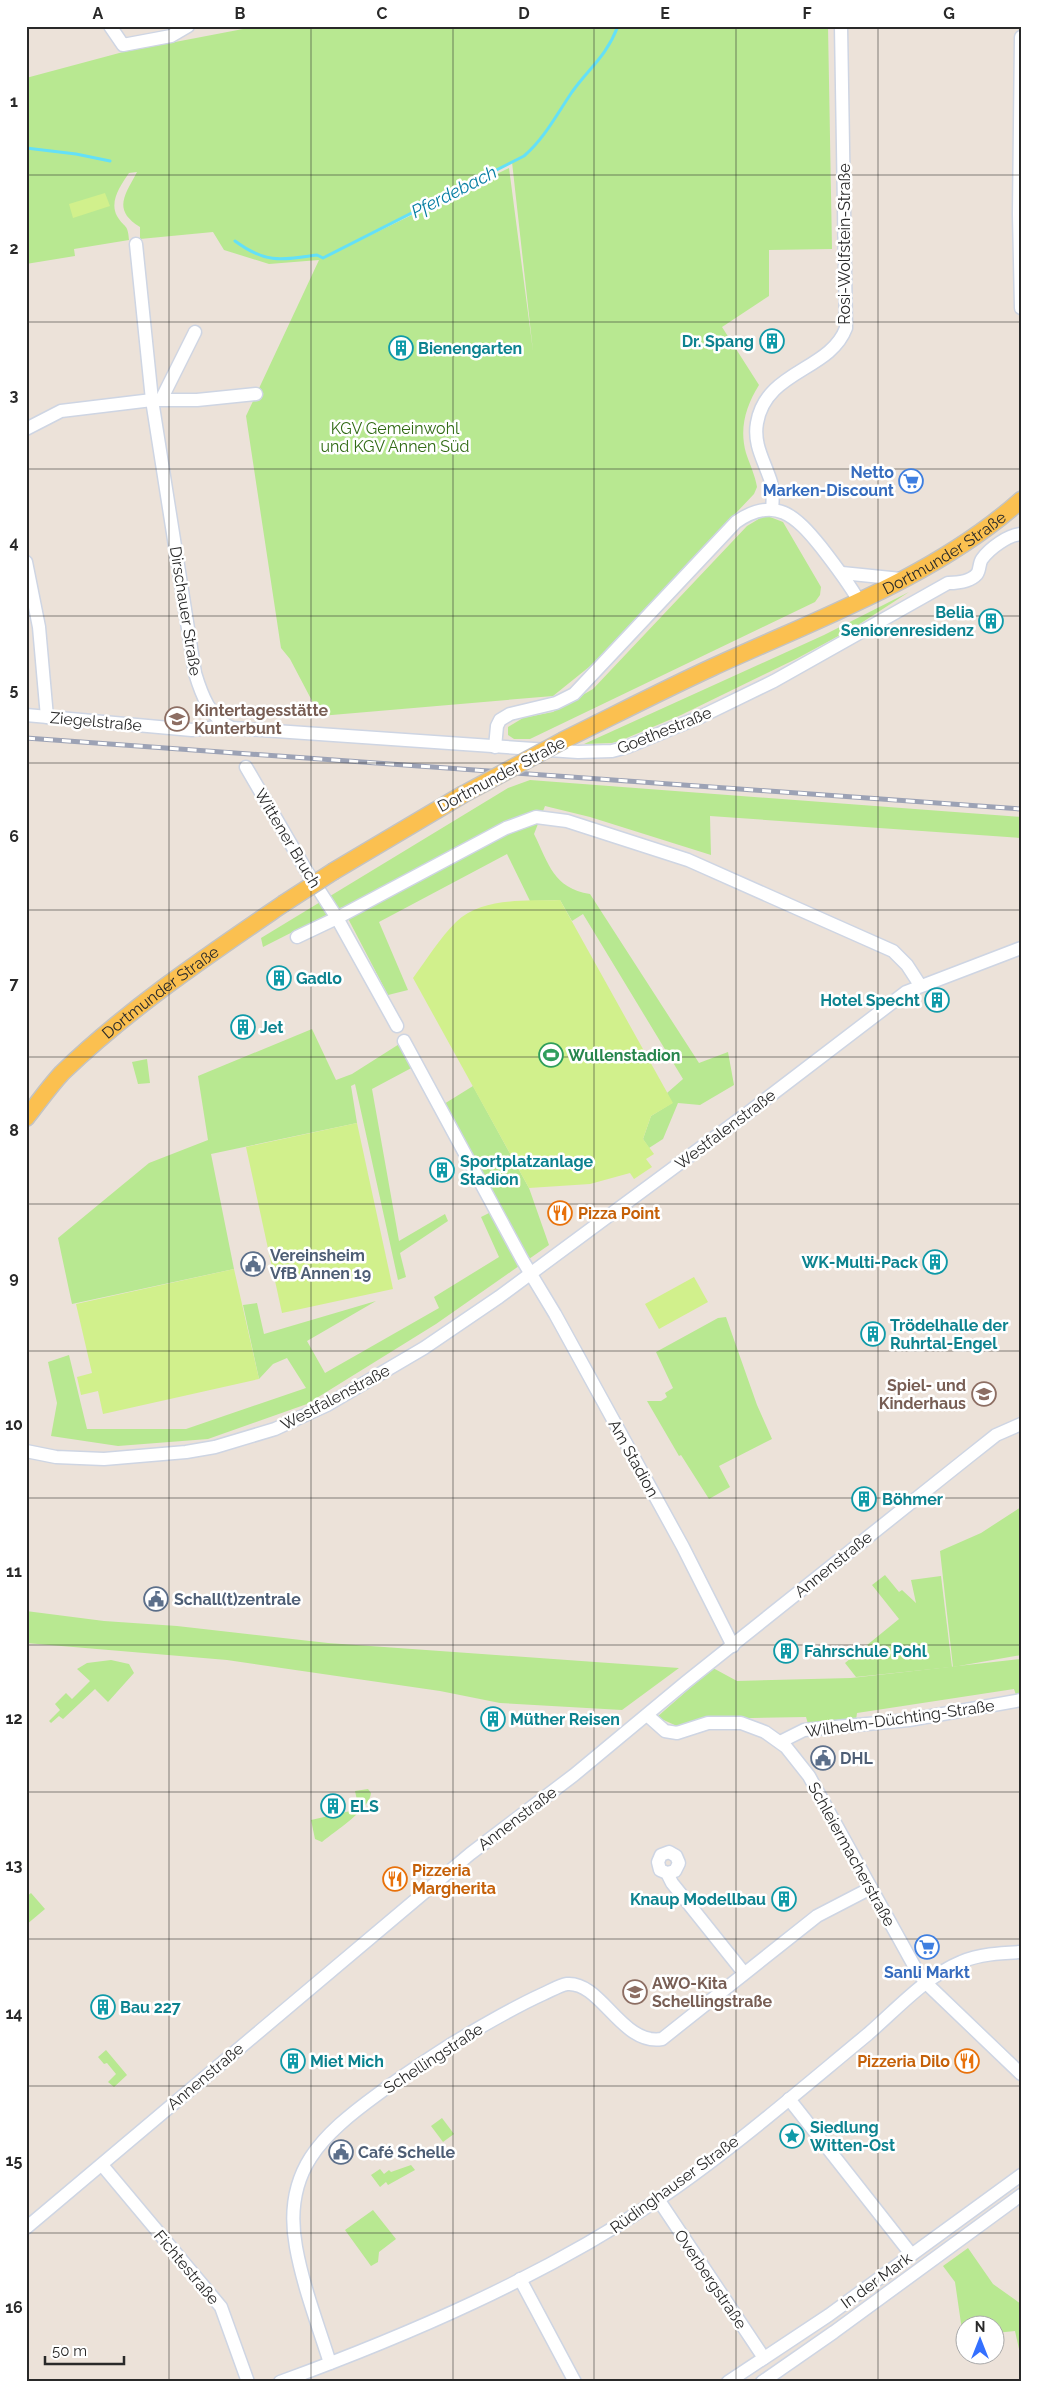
<svg xmlns="http://www.w3.org/2000/svg" width="1047" height="2408" font-family="Raleway,sans-serif">
  <rect width="100%" height="100%" fill="#ece2d9"/>
  <g fill="#b8e891">
    <path d="M258 26H828L832 249 769 250V296L722 327 759 385C746 406 739 428 746 453 750 465 755 475 757 487L754 494 594 663 553 696 320 716 290 659 281 648 246 416 319 260 509 168 533 351 512 162 319 260 269 264 224 250 213 232 140 239V227C112 210 125 195 137 172L129 173C121 185 109 201 117 216 124 228 128 223 129 240L74 249 75 256 26 264V78L123 52Z"/>
    <path d="M762 517H770L783 522 821 587 820 595 815 602 530 739H514L508 735V727L523 718 553 712 593 689 747 526Z"/>
    <path d="M909 592 855 627 796 659 681 715 622 740 612 743 584 744 824 635Z"/>
    <path d="M530 780 1021 817V838L710 816 711 855 590 817 545 806 534 834C549 864 553 888 590 894L699 1063 728 1052 734 1085 700 1105 678 1103 663 1139 649 1148 643 1139 651 1116 672 1103 667 1093 683 1079 583 914 572 921 560 900 530 901 507 854 379 922 408 990 388 995 342 907 263 947 261 938 508 788Z"/>
    <path d="M312 1029 336 1080 352 1074 404 1041 417 1065 372 1089 399 1241 445 1214 448 1221 400 1253 406 1277 398 1280 355 1084 351 1086 357 1123 211 1154 234 1269 72 1304 58 1238 149 1163 208 1140 198 1076Z"/>
    <path d="M147 1059 150 1083 138 1084 132 1062Z"/>
    <path d="M473 1086 529 1188 549 1245 436 1324 307 1404 208 1439 118 1446 51 1436 57 1403 48 1362 69 1355 87 1429H186L306 1388 287 1358 273 1364 259 1379 243 1305 257 1303 264 1334 376 1301 307 1341 325 1373 439 1308 434 1297 499 1257 481 1217 499 1208 444 1104Z"/>
    <path d="M726 1317 757 1405 772 1439 719 1466 730 1487 709 1499 681 1455 679 1456 647 1401H661L667 1397 665 1393 673 1388 656 1352 718 1318Z"/>
    <path d="M1021 1507V1655L953 1667 940 1551 981 1533Z"/>
    <path d="M885 1575 899 1592 902 1590 916 1603 911 1580 941 1576 952 1667 856 1677 845 1663 899 1619 872 1585Z"/>
    <path d="M26 1611 104 1621 177 1626 328 1643 679 1668 622 1710 500 1703 440 1691 227 1660 26 1643Z"/>
    <path d="M1021 1659V1694L1016 1695 1014 1689 857 1713 856 1720 808 1724 806 1717 705 1719 679 1727 657 1717 713 1668 737 1681 851 1678Z"/>
    <path d="M111 1660 129 1664 134 1673 108 1702 95 1689 63 1719 59 1716 51 1723 49 1721 60 1710 55 1704 66 1693 72 1699 90 1681 77 1669 87 1663Z"/>
    <path d="M368 1789 371 1793C370 1809 335 1831 322 1842L315 1839 311 1820 359 1809 355 1791Z"/>
    <path d="M31 1893 45 1909 26 1925V1897Z"/>
    <path d="M106 2050 127 2075 114 2087 108 2082 116 2074 107 2063 104 2064 98 2057Z"/>
    <path d="M442 2118 454 2134 443 2142 431 2126Z"/>
    <path d="M411 2165 415 2170 388 2185 386 2182 380 2187 371 2175 380 2169 384 2174 389 2170 391 2172Z"/>
    <path d="M373 2210 396 2239 379 2252 378 2262 371 2266 345 2230Z"/>
    <path d="M968 2248 993 2284 1021 2304V2358L1015 2331 995 2333 994 2326H964L963 2337 955 2282 943 2266Z"/>
  </g>
  <g fill="#d1f08c">
    <path d="M105 193 110 206 73 218 69 204Z"/>
    <path d="M560 900 673 1103 651 1116 643 1139 654 1154 646 1159 652 1167 634 1179 630 1173 590 1184 529 1188 413 978C427 959 439 939 456 922 482 897 526 901 560 900Z"/>
    <path d="M357 1123 393 1289 282 1313 246 1147Z"/>
    <path d="M234 1269 259 1379 103 1414 98 1391 81 1395 77 1377 92 1373 76 1304Z"/>
    <path d="M694 1277 708 1302 659 1329 645 1304Z"/>
  </g>
  <g fill="none" stroke-linecap="round" stroke-linejoin="round">
    <g stroke="#64e0f7" stroke-width="3">
      <path d="M26 148 76 154 110 161"/>
      <path d="M235 241C266 264 282 260 317 255L323 258 524 156C544 139 557 114 572 92 590 67 606 57 618 26"/>
    </g>
    <g stroke="#ced5e3" stroke-width="15">
      <g id="minor">
        <path d="M110 26 123 45 171 36 188 26"/>
        <path d="M1021 37 1019 214 1021 308"/>
        <path d="M256 394 197 400H152L195 673C201 693 210 719 232 728L578 752 612 751 627 747 700 717 774 681 948 583C957 583 970 582 977 574 980 570 979 563 982 559 990 548 1008 535 1021 534"/>
        <path d="M162 398 195 332"/>
        <path d="M26 429 61 411 152 400 136 244"/>
        <path d="M772 509C773 500 773 491 771 482 765 462 753 445 757 423 766 370 830 371 846 328L841 26"/>
        <path d="M26 562 39 627 47 717"/>
        <path d="M842 573 901 579"/>
        <path d="M26 715 192 730 226 726"/>
        <path d="M495 747 497 726 500 720 510 714 556 703 574 694 736 522C775 495 796 516 821 547 835 565 848 582 859 601"/>
        <path d="M246 767 306 870 337 918 506 828 536 817 567 821 688 860 893 951 907 965 920 985"/>
        <path d="M297 937 337 918 397 1026"/>
        <path d="M404 1041 523 1261 555 1314 683 1547 733 1646"/>
        <path d="M26 1451 56 1457 104 1459 186 1452 215 1447 275 1429 327 1405 424 1348 499 1297 749 1112 906 992 1021 948"/>
        <path d="M647 1715 665 1731 677 1733 708 1723H741L765 1732 786 1747 809 1776 917 1971 926 1983 1021 2074"/>
        <path d="M780 1742 804 1730 909 1720 1021 1700"/>
        <path d="M667 1873 675 1871 679 1863 676 1856 669 1852 661 1855 658 1862 660 1870 667 1873 672 1883 744 1973"/>
        <path d="M789 2099 911 2254"/>
        <path d="M102 2165 221 2307 248 2382"/>
        <path d="M658 2199 764 2358"/>
        <path d="M26 2228 470 1854 574 1775 686 1682 967 1458 996 1435 1021 1424"/>
        <path d="M520 2279 575 2382"/>
        <path d="M330 2363C318 2325 303 2286 296 2247 282 2171 322 2135 378 2094 401 2077 425 2061 450 2045 480 2027 510 2009 543 1994 550 1991 560 1985 567 1984 601 1981 622 2046 662 2039L817 1916 871 1888"/>
        <path d="M280 2382C411 2334 540 2278 656 2201 729 2152 800 2090 868 2034 897 2009 925 1977 961 1962 979 1954 1001 1953 1021 1952"/>
        <path d="M728 2382 829 2315 1021 2175"/>
        <path d="M762 2382 834 2332 1021 2195"/>
      </g>
    </g>
    <g stroke="#c3c3c3" stroke-width="19">
      <g id="major">
        <path id="s1" d="M564 740C613 716 663 690 713 667 817 619 935 577 1021 500"/>
        <path d="M334 871 462 795"/>
        <path id="s2" d="M26 1118C38 1103 49 1087 62 1073 128 1009 207 956 283 904"/>
      </g>
    </g>
    <use href="#minor" stroke="#fff" stroke-width="12"/>
    <use href="#major" stroke="#fbc050" stroke-width="16"/>
    <g stroke="#9ca2b5" stroke-width="5">
      <path id="rail" d="M26 738 1021 809"/>
    </g>
    <use href="#rail" stroke="#fff" stroke-width="3" stroke-dasharray="9" stroke-linecap="butt"/>
    <g stroke="#c3c3c3" stroke-width="19" stroke-linecap="butt">
      <g id="major-bridge">
        <path d="M462 795 564 740"/>
        <path d="M283 904 334 871"/>
      </g>
    </g>
    <use href="#major-bridge" stroke="#fbc050" stroke-width="16"/>
  </g>
  <path fill="none" stroke="#292929" stroke-width="1" stroke-opacity="0.55" d="M169 26V2382M311 26V2382M453 26V2382M594 26V2382M736 26V2382M878 26V2382M26 175H1021M26 322H1021M26 469H1021M26 616H1021M26 763H1021M26 910H1021M26 1057H1021M26 1204H1021M26 1351H1021M26 1498H1021M26 1645H1021M26 1792H1021M26 1939H1021M26 2086H1021M26 2233H1021"/>
  <defs>
    <g id="building-ring" transform="scale(1.25)"><circle r="9.5" fill="#fff" stroke="#0f9aa8" stroke-width="1.5"/><path d="M-4-6H4V6H1V3H-1V6H-4ZM-2.5-4.3h1.7v1.8h-1.7ZM.8-4.3h1.7v1.8H.8ZM-2.5-1h1.7V.8h-1.7ZM.8-1h1.7V.8H.8Z" fill="#0f9aa8"/></g>
    <g id="supermarket-ring" transform="scale(1.25)"><circle r="9.5" fill="#fff" stroke="#3f7fe0" stroke-width="1.5"/><path d="M-6-5.5h2.5l.6 2H6L4.5 2H-2.5L-4.4-4H-6ZM-1.5 3.2a1.3 1.3 0 1 0 .1 0ZM3 3.2a1.3 1.3 0 1 0 .1 0Z" fill="#3f7fe0"/></g>
    <g id="school-ring" transform="scale(1.25)"><circle r="9.5" fill="#fff" stroke="#8d6e63" stroke-width="1.5"/><path d="M0-5L7-2L0 1L-7-2ZM-4 1L0 2.5L4 1V4Q0 6-4 4Z" fill="#8d6e63"/></g>
    <g id="stadium-ring" transform="scale(1.25)"><circle r="9.5" fill="#fff" stroke="#2e9e5b" stroke-width="1.5"/><path d="M0-5a6.5 5 0 1 0 0 10a6.5 5 0 1 0 0-10ZM-3.5-1.8h7v3.6h-7Z" fill="#2e9e5b"/></g>
    <g id="restaurant-ring" transform="scale(1.25)"><circle r="9.5" fill="#fff" stroke="#e8710a" stroke-width="1.5"/><path d="M-5-6h1v4h1v-4h1v4h1v-4h1v5L-1.5 .5V6h-2V.5L-5-1ZM5-6V6H3V1.5H1.5Q1.5-4 5-6Z" fill="#e8710a"/></g>
    <g id="civic-ring" transform="scale(1.25)"><circle r="9.5" fill="#fff" stroke="#5c6f8a" stroke-width="1.5"/><path d="M-.6-6.5H3V-4.5H.6V-3L4-1V1h2V6H-6V1h2V-1L-.6-3ZM-1.2 2.5V6h2.4V2.5Z" fill="#5c6f8a"/></g>
    <g id="sight-ring" transform="scale(1.25)"><circle r="9.5" fill="#fff" stroke="#0f9aa8" stroke-width="1.5"/><path d="M0-6L1.8-2.2L6-1.7L2.9 1.2L3.7 5.4L0 3.3L-3.7 5.4L-2.9 1.2L-6-1.7L-1.8-2.2Z" fill="#0f9aa8"/></g>
  </defs>
  <g fill-rule="evenodd">
    <use href="#building-ring" x="772" y="341"/>
    <use href="#building-ring" x="401" y="348"/>
    <use href="#supermarket-ring" x="911" y="481"/>
    <use href="#building-ring" x="991" y="621"/>
    <use href="#school-ring" x="177" y="719"/>
    <use href="#building-ring" x="279" y="978"/>
    <use href="#building-ring" x="937" y="1000"/>
    <use href="#building-ring" x="243" y="1027"/>
    <use href="#stadium-ring" x="551" y="1055"/>
    <use href="#building-ring" x="442" y="1170"/>
    <use href="#restaurant-ring" x="560" y="1213"/>
    <use href="#building-ring" x="935" y="1262"/>
    <use href="#civic-ring" x="253" y="1264"/>
    <use href="#building-ring" x="873" y="1334"/>
    <use href="#school-ring" x="984" y="1394"/>
    <use href="#building-ring" x="864" y="1499"/>
    <use href="#civic-ring" x="156" y="1599"/>
    <use href="#building-ring" x="786" y="1651"/>
    <use href="#building-ring" x="493" y="1719"/>
    <use href="#civic-ring" x="823" y="1758"/>
    <use href="#building-ring" x="333" y="1806"/>
    <use href="#restaurant-ring" x="395" y="1879"/>
    <use href="#building-ring" x="784" y="1899"/>
    <use href="#supermarket-ring" x="927" y="1947"/>
    <use href="#school-ring" x="635" y="1992"/>
    <use href="#building-ring" x="103" y="2007"/>
    <use href="#building-ring" x="293" y="2061"/>
    <use href="#restaurant-ring" x="967" y="2061"/>
    <use href="#sight-ring" x="792" y="2136"/>
    <use href="#civic-ring" x="341" y="2152"/>
  </g>
  <g text-anchor="middle" stroke-width="5" stroke-linejoin="round" paint-order="stroke">
    <g font-size="16" fill="#292929" stroke="#fff">
      <text transform="translate(844 244) rotate(-90)" y="6">Rosi-Wolfstein-Straße</text>
      <text dy="6" stroke="none"><textPath href="#s1" startOffset="424">Dortmunder Straße</textPath></text>
      <text transform="translate(186 611) rotate(81)" y="6">Dirschauer Straße</text>
      <text transform="translate(96 721) rotate(5)" y="6">Ziegelstraße</text>
      <text transform="translate(664 730) rotate(-22)" y="6">Goethestraße</text>
      <text transform="translate(501 774) rotate(-28)" y="6">Dortmunder Straße</text>
      <text transform="translate(288 838) rotate(59)" y="6">Wittener Bruch</text>
      <text dy="6" stroke="none"><textPath href="#s2" startOffset="185">Dortmunder Straße</textPath></text>
      <text transform="translate(725 1129) rotate(-37)" y="6">Westfalenstraße</text>
      <text transform="translate(335 1397) rotate(-28)" y="6">Westfalenstraße</text>
      <text transform="translate(634 1458) rotate(61)" y="6">Am Stadion</text>
      <text transform="translate(833 1564) rotate(-39)" y="6">Annenstraße</text>
      <text transform="translate(900 1718) rotate(-8)" y="6">Wilhelm-Düchting-Straße</text>
      <text transform="translate(517 1818) rotate(-37)" y="6">Annenstraße</text>
      <text transform="translate(852 1854) rotate(61)" y="6">Schleiermacherstraße</text>
      <text transform="translate(433 2058) rotate(-33)" y="6">Schellingstraße</text>
      <text transform="translate(205 2076) rotate(-40)" y="6">Annenstraße</text>
      <text transform="translate(674 2184) rotate(-36)" y="6">Rüdinghauser Straße</text>
      <text transform="translate(187 2267) rotate(50)" y="6">Fichtestraße</text>
      <text transform="translate(711 2279) rotate(56)" y="6">Overbergstraße</text>
      <text transform="translate(876 2280) rotate(-36)" y="6">In der Mark</text>
    </g>
    <g font-size="16" font-weight="bold" fill="#0d838f" stroke="#fff" text-anchor="start">
      <text x="754" y="347" text-anchor="end">Dr. Spang</text>
      <text x="418" y="354">Bienengarten</text>
      <text x="974" y="618" text-anchor="end">Belia<tspan x="974" dy="18">Seniorenresidenz</tspan></text>
      <text x="296" y="984">Gadlo</text>
      <text x="920" y="1006" text-anchor="end">Hotel Specht</text>
      <text x="260" y="1033">Jet</text>
      <text x="460" y="1167">Sportplatzanlage<tspan x="460" dy="18">Stadion</tspan></text>
      <text x="918" y="1268" text-anchor="end">WK-Multi-Pack</text>
      <text x="890" y="1331">Trödelhalle der<tspan x="890" dy="18">Ruhrtal-Engel</tspan></text>
      <text x="882" y="1505">Böhmer</text>
      <text x="804" y="1657">Fahrschule Pohl</text>
      <text x="510" y="1725">Müther Reisen</text>
      <text x="350" y="1812">ELS</text>
      <text x="766" y="1905" text-anchor="end">Knaup Modellbau</text>
      <text x="120" y="2013">Bau 227</text>
      <text x="310" y="2067">Miet Mich</text>
      <text x="810" y="2133">Siedlung<tspan x="810" dy="18">Witten-Ost</tspan></text>
    </g>
    <g font-size="16" fill="#306a14" stroke="#fff">
      <text x="395" y="434">KGV Gemeinwohl<tspan x="395" dy="18">und KGV Annen Süd</tspan></text>
    </g>
    <g font-size="16" font-weight="bold" fill="#366cbe" stroke="#fff" text-anchor="end">
      <text x="894" y="478">Netto<tspan x="894" dy="18">Marken-Discount</tspan></text>
      <text x="927" y="1978" text-anchor="middle">Sanli Markt</text>
    </g>
    <g font-size="16" font-weight="bold" fill="#785e54" stroke="#fff" text-anchor="start">
      <text x="194" y="716">Kintertagesstätte<tspan x="194" dy="18">Kunterbunt</tspan></text>
      <text x="966" y="1391" text-anchor="end">Spiel- und<tspan x="966" dy="18">Kinderhaus</tspan></text>
      <text x="652" y="1989">AWO-Kita<tspan x="652" dy="18">Schellingstraße</tspan></text>
    </g>
    <g font-size="16" font-weight="bold" fill="#27864d" stroke="#fff" text-anchor="start">
      <text x="568" y="1061">Wullenstadion</text>
    </g>
    <g font-size="16" font-weight="bold" fill="#c56008" stroke="#fff" text-anchor="start">
      <text x="578" y="1219">Pizza Point</text>
      <text x="412" y="1876">Pizzeria<tspan x="412" dy="18">Margherita</tspan></text>
      <text x="950" y="2067" text-anchor="end">Pizzeria Dilo</text>
    </g>
    <g font-size="16" font-weight="bold" fill="#4e5e75" stroke="#fff" text-anchor="start">
      <text x="270" y="1261">Vereinsheim<tspan x="270" dy="18">VfB Annen 19</tspan></text>
      <text x="174" y="1605">Schall(t)zentrale</text>
      <text x="840" y="1764">DHL</text>
      <text x="358" y="2158">Café Schelle</text>
    </g>
    <g font-size="18" font-style="italic" fill="#047da2" stroke="#fff">
      <text transform="translate(454 192) rotate(-27)" y="6">Pferdebach</text>
    </g>
  </g>
  <rect width="1047" height="2408" fill="none" stroke="#ffffff" stroke-width="55"/>
  <g transform="translate(980 2340)"><circle r="24" fill="#ffffff" stroke="#a9a9a9"/>
  <path d="M0-4L9 19L0 12L-9 19Z" fill="#3470ff"/>
  <text y="-8" font-size="14" font-weight="bold" text-anchor="middle" fill="#292929">N</text>
  </g>
  <path d="M45 2356v8h79v-8" fill="none" stroke="#292929" stroke-width="2.5"/>
  <text x="52" y="2356" font-size="15" fill="#292929" stroke="#ffffff" stroke-width="4" paint-order="stroke">50 m</text>
  <rect x="28" y="28" width="992" height="2352" fill="none" stroke="#292929" stroke-width="2"/>
  <g font-size="16" text-anchor="middle" font-weight="bold" fill="#292929">
    <text x="98" y="19">A</text>
    <text x="240" y="19">B</text>
    <text x="382" y="19">C</text>
    <text x="524" y="19">D</text>
    <text x="665" y="19">E</text>
    <text x="807" y="19">F</text>
    <text x="949" y="19">G</text>
    <text x="14" y="107">1</text>
    <text x="14" y="254">2</text>
    <text x="14" y="401">3</text>
    <text x="14" y="548">4</text>
    <text x="14" y="695">5</text>
    <text x="14" y="842">6</text>
    <text x="14" y="989">7</text>
    <text x="14" y="1136">8</text>
    <text x="14" y="1283">9</text>
    <text x="14" y="1430">10</text>
    <text x="14" y="1577">11</text>
    <text x="14" y="1724">12</text>
    <text x="14" y="1871">13</text>
    <text x="14" y="2019">14</text>
    <text x="14" y="2166">15</text>
    <text x="14" y="2313">16</text>
  </g>
</svg>
